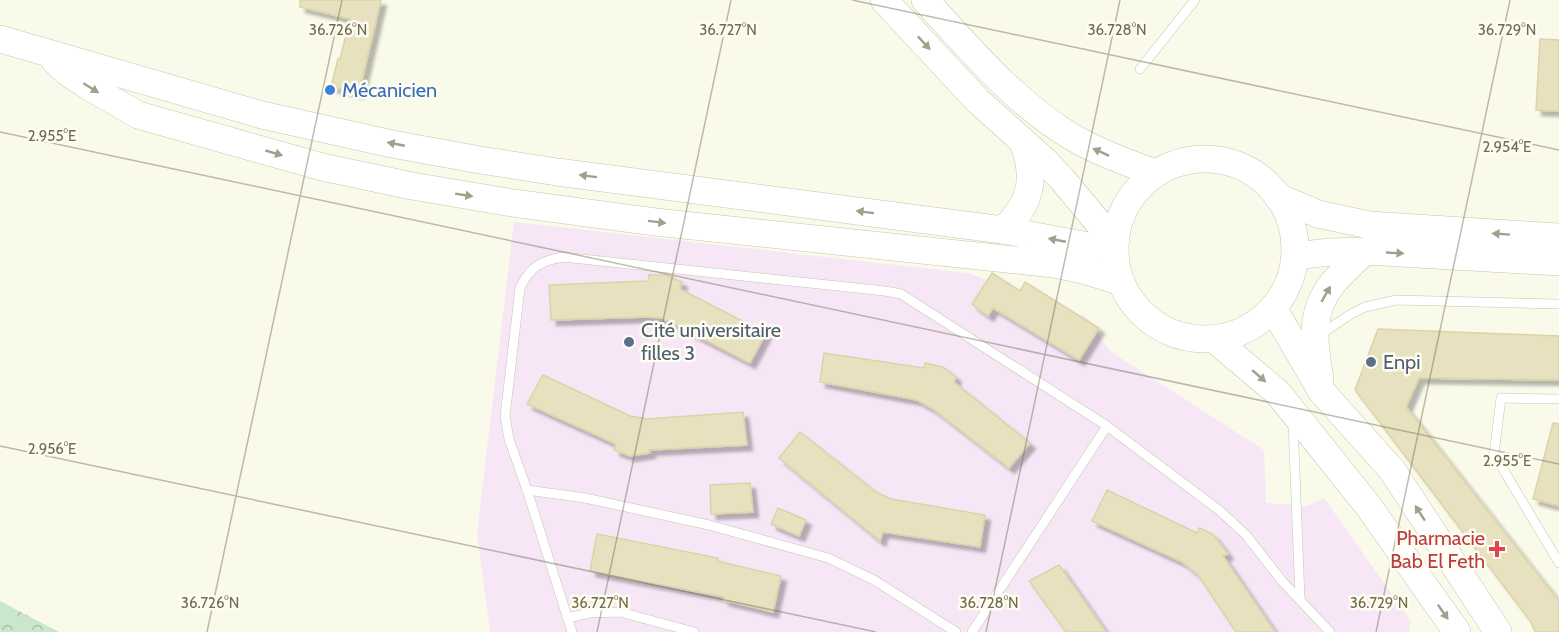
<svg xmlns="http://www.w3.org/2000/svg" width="1559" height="632" font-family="Cabin,sans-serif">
  <defs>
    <pattern id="forest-crowns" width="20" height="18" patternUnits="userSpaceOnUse" patternTransform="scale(1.5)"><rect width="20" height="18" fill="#cae7cb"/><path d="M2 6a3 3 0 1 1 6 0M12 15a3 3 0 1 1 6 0" fill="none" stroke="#a8bfa7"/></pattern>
    <filter id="shadow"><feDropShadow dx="5.5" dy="5.5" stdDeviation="1.5" flood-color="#0004"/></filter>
  </defs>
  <rect width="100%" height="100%" fill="#fafaea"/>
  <path fill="#f7e7f6" d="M514 222 968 273 1087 318 1110 351 1264 450 1266 503 1307 506 1324 498 1411 621 1409 632H490L477 533Z"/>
  <path fill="url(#forest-crowns)" d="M0 601 59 632H0Z"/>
  <g fill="#e7e1c0" stroke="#ddd3a8" stroke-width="1.5" filter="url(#shadow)">
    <path d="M300 0H381L359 93 331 87 338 59H340L350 19 300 7Z"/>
    <path d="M1540 39 1559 40V111L1536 110Z"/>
    <path d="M992 273 1020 291 1025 282 1099 328 1079 360 993 308 988 316 972 304Z"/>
    <path d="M649 275H666L682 282 680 289 766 333 750 363 662 318 647 317 551 320 549 285 648 281Z"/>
    <path d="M1378 329 1559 336V380L1419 378 1406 407 1558 600 1559 604V632H1535L1531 622 1355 390Z"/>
    <path d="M824 353 924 368 925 363 943 367 956 377 954 382 1030 443 1009 468 933 409 917 400 820 382Z"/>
    <path d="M543 375 630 416 647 419 743 412 747 445 649 450 650 453 630 456 614 450 616 444 527 404Z"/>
    <path d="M1553 423 1559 424V506L1533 499Z"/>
    <path d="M800 432 876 492 891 499 985 515 980 547 883 532 880 541 779 458Z"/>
    <path d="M750 483 753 512 711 514 710 485Z"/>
    <path d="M1107 490 1197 533 1199 528 1213 534 1228 554 1223 556 1275 632H1236L1198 575 1182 562 1092 521Z"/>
    <path d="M778 508 806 520 799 536 771 524Z"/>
    <path d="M597 534 718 558 717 561 781 576 773 612 723 600 724 597 590 571Z"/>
    <path d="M1059 565 1106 632H1066L1029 581Z"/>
  </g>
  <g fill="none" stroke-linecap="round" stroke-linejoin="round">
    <g stroke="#c8c5ae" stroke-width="10">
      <g id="lane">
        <path d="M1140 69 1195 0"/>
        <path d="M1321 334 1351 314 1365 307 1396 300 1559 304"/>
        <path d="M1559 399 1501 398 1494 454 1559 563"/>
        <path d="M1293 422 1300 599"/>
        <path d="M527 490 585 498 709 525 828 558 874 580 956 632"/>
        <path d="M567 618 590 613 620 612 694 632"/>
        <path d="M572 632 527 490 509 439 505 416 520 288C530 267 540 261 563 257L885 291 901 294 1107 426 1219 510 1246 535 1282 581 1330 632"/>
        <path d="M972 632 1107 426"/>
      </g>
    </g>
    <g stroke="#c9c5aa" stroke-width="28">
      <g id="secondary">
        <path d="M884 0 978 101 1046 162 1062 179 1115 243"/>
        <path d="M925 0C969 48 1015 103 1072 137 1098 152 1127 163 1156 173"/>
        <path d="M0 39 262 115 392 144 480 160 557 172 1003 230 1115 251"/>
        <path d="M55 61 67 72 88 86 138 115 322 167 412 186 513 203 655 222 1054 264 1083 270 1121 282"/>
        <circle cx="1205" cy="249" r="90"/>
        <path d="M1278 197 1318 214 1369 225 1559 237"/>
        <path d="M1003 230C1031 204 1037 178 1023 143"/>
        <path d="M1295 256 1330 252 1365 251 1559 262"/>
        <path d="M1273 308 1322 392 1392 470 1498 632"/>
        <path d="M1214 339 1278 393 1369 507 1457 632"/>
        <path d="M1320 379C1314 345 1309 313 1332 284 1342 272 1354 262 1365 251"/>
      </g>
    </g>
    <use href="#lane" stroke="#fff" stroke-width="9"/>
    <use href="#secondary" stroke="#fff" stroke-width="27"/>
  </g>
  <defs><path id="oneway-solid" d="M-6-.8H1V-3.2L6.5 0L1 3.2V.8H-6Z" transform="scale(1.5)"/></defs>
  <g fill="#a39f8d">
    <use href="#oneway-solid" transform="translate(924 43) rotate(47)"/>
    <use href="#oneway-solid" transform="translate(91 88) rotate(32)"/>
    <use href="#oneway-solid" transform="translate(396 144) rotate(-169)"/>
    <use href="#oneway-solid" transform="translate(1101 152) rotate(-155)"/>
    <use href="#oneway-solid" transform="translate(274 153) rotate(16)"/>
    <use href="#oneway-solid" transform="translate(588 176) rotate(-173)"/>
    <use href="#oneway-solid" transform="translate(464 195) rotate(9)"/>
    <use href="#oneway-solid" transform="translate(865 212) rotate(-173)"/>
    <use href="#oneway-solid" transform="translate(657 222) rotate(7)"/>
    <use href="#oneway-solid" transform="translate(1501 234) rotate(-176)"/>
    <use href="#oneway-solid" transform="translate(1057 240) rotate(-169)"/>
    <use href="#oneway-solid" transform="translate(1395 253) rotate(3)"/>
    <use href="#oneway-solid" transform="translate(1326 294) rotate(-60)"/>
    <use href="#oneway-solid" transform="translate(1259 376) rotate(41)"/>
    <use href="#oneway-solid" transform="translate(1420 513) rotate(-123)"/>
    <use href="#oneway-solid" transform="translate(1443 612) rotate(55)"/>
  </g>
  <path fill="none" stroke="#726b50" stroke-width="1.5" stroke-opacity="0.45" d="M852 0 1559 150M0 132 1559 464M0 446 876 632M207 632 342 0M597 632 731 0M986 632 1120 0M1376 632 1510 0"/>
  <circle fill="#3f7fe0" stroke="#fdfdf1" stroke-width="2" cx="330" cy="90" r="6"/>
  <g fill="#5c6f8a" stroke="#fdfdf1" stroke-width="2">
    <circle cx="629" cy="342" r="6"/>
    <circle cx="1371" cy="362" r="6"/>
  </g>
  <path fill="#e0444e" stroke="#fdfdf1" stroke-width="2" d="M1494 540h6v6h6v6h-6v6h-6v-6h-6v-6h6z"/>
  <g text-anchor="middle" stroke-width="5" stroke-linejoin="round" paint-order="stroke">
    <g font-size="20" fill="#366cbe" stroke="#fdfdf1" text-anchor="start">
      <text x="342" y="97">Mécanicien</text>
    </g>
    <g font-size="20" fill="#4e5e75" stroke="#fdfdf1" text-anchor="start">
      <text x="641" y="337">Cité universitaire<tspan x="641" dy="23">filles 3</tspan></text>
      <text x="1383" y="369">Enpi</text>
    </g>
    <g font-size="20" fill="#be3a42" stroke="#fdfdf1" text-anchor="end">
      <text x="1485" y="545">Pharmacie<tspan x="1485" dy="23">Bab El Feth</tspan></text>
    </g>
  </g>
  <g font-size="15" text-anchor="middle" fill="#726b50" stroke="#fdfdf1" stroke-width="5" stroke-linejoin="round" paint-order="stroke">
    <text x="338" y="35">36.726°N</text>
    <text x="728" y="35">36.727°N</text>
    <text x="1117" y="35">36.728°N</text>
    <text x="1507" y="35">36.729°N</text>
    <text x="52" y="141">2.955°E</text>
    <text x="1507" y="152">2.954°E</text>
    <text x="52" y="454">2.956°E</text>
    <text x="1507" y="466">2.955°E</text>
    <text x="210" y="608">36.726°N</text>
    <text x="600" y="608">36.727°N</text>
    <text x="989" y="608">36.728°N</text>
    <text x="1379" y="608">36.729°N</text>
  </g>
</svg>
